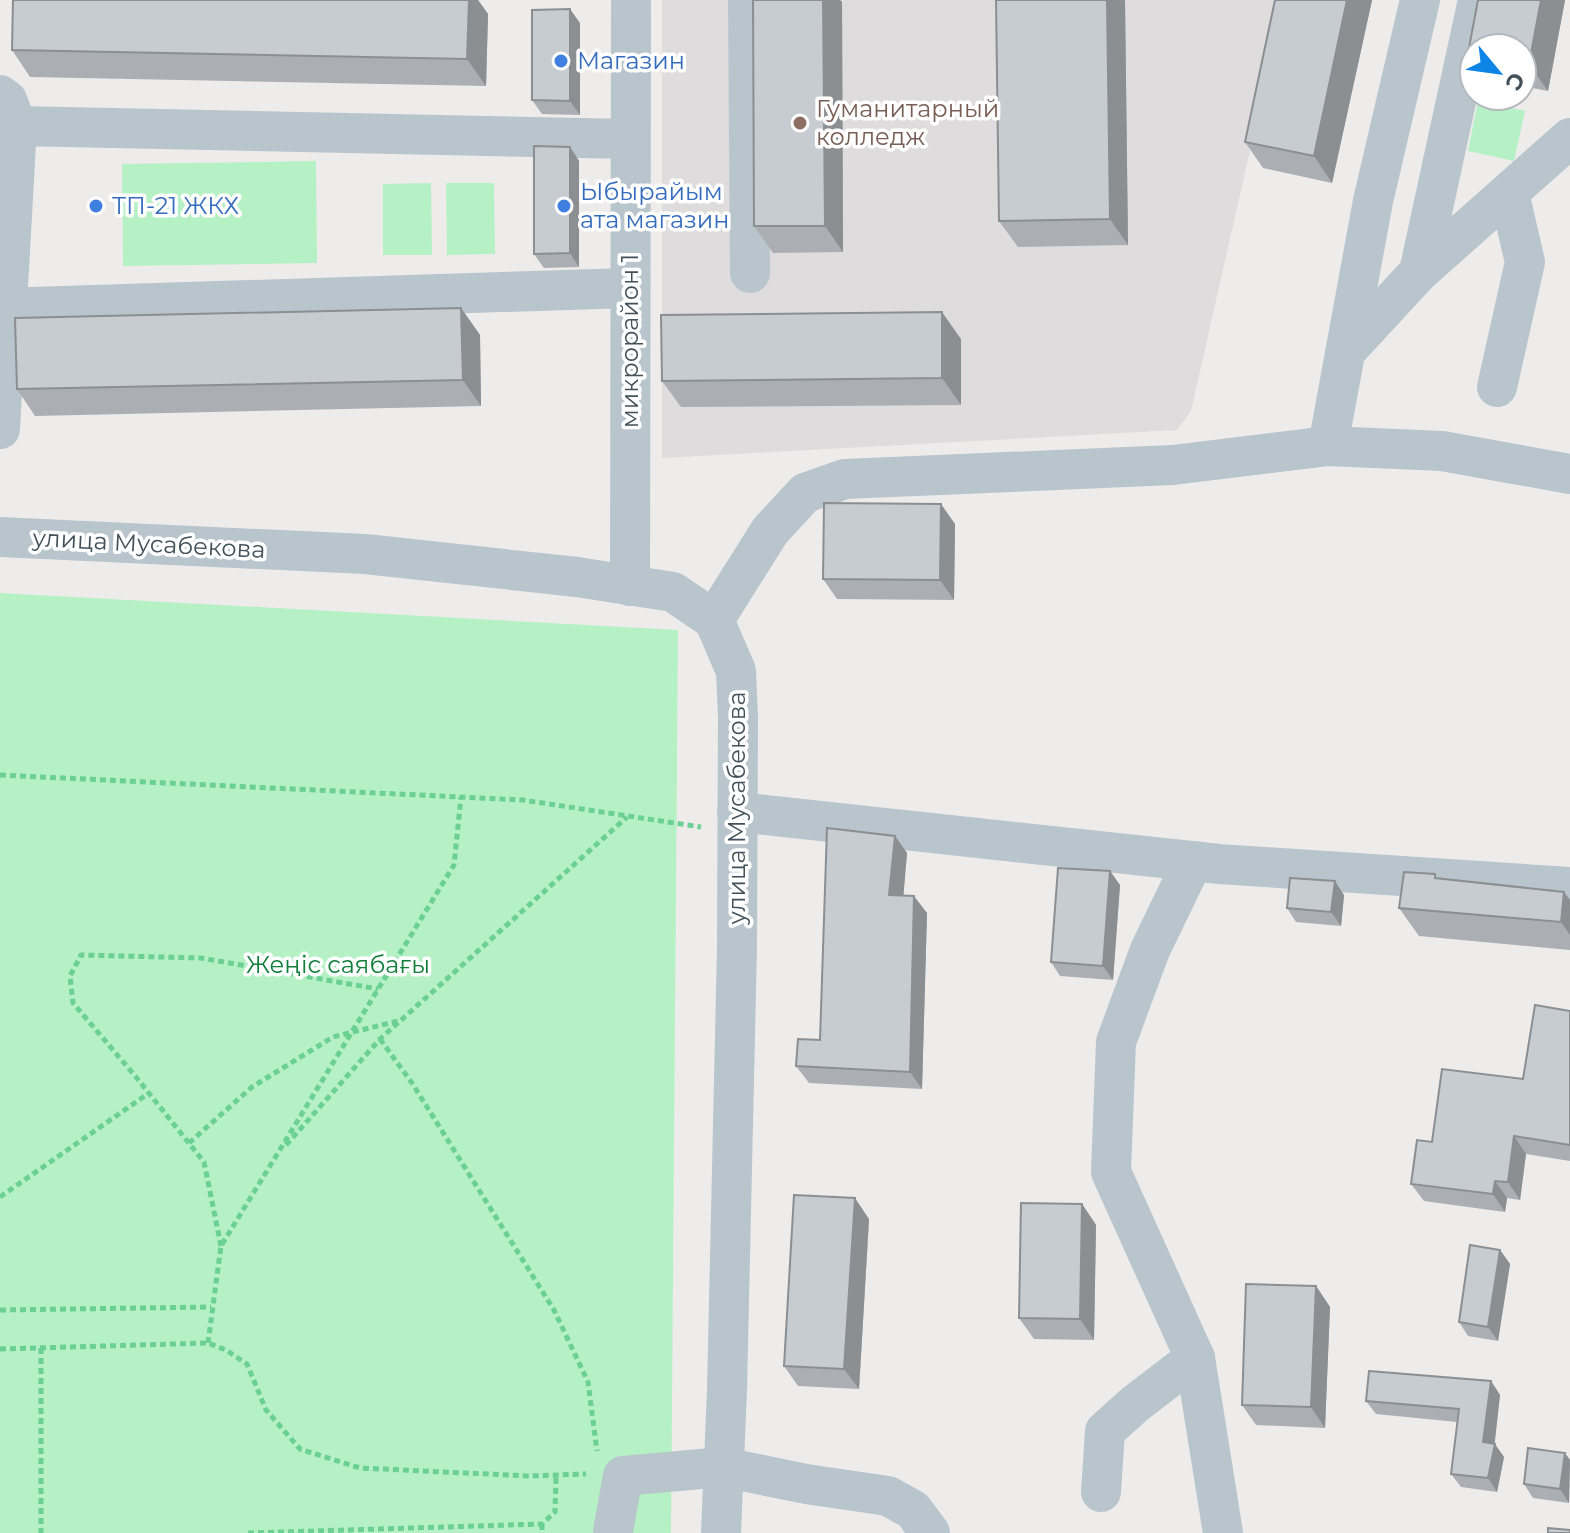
<svg xmlns="http://www.w3.org/2000/svg" width="1570" height="1533" font-family="Montserrat,sans-serif">
  <rect width="100%" height="100%" fill="#eeebeb"/>
  <path fill="#dfdcdd" d="M662 0H1284L1191 411 1177 430 662 458Z"/>
  <g fill="#b5f1c5">
    <path d="M1478 101 1525 111 1514 161 1468 151Z"/>
    <path d="M316 161 317 263 123 266 122 164Z"/>
    <path d="M431 183 432 255H383V184Z"/>
    <path d="M446 183H494L495 254 447 255Z"/>
    <path d="M0 593 678 630 671 1533H0Z"/>
  </g>
  <g fill="none" stroke-linecap="round" stroke-linejoin="round">
    <g stroke="#6bd092" stroke-width="5" stroke-dasharray="6 4" stroke-linecap="butt">
      <path d="M0 775 523 800 701 827"/>
      <path d="M380 1039 412 1083 554 1310 588 1382 597 1451"/>
      <path d="M189 1143 252 1087 333 1037 398 1021"/>
      <path d="M286 1145 380 1039 627 817"/>
      <path d="M0 1197 149 1093"/>
      <path d="M221 1246 204 1162 136 1077 73 1003 70 976 81 955 201 958 378 989"/>
      <path d="M0 1310 211 1307"/>
      <path d="M208 1343 221 1246 454 865 461 797"/>
      <path d="M41 1348V1533"/>
      <path d="M0 1349 208 1343 226 1350 247 1364 266 1410 300 1449 360 1468 529 1476 586 1474"/>
      <path d="M542 1524V1533"/>
      <path d="M248 1533 542 1524 555 1512 556 1476"/>
    </g>
    <g stroke="#b8c5cc" stroke-width="40">
      <path d="M748 0 750 273"/>
      <path d="M0 95 7 100 17 126 0 429"/>
      <path d="M17 126 630 139"/>
      <path d="M1419 272 1570 138"/>
      <path d="M0 308 630 288"/>
      <path d="M1346 351 1419 272 1478 0"/>
      <path d="M1497 387 1525 262 1509 193"/>
      <path d="M1328 446 1373 201 1420 0"/>
      <path d="M0 537 365 554 577 577 673 592 714 620 736 671 738 717 737 947 727 1390 721 1533"/>
      <path d="M630 586 631 0"/>
      <path d="M714 620 770 531 805 493 845 479 1173 465 1328 446 1442 451 1570 474"/>
      <path d="M737 812 1219 864 1570 887"/>
      <path d="M1193 861 1150 950 1116 1042 1111 1172 1195 1358 1223 1533"/>
      <path d="M1101 1492 1105 1431 1135 1404 1195 1358"/>
      <path d="M613 1531 623 1476 723 1467 806 1484 888 1496 913 1510 930 1533"/>
    </g>
  </g>
  <g fill="#abafb4">
    <path d="M13 0H478L488 14 486 86 30 77 12 50Z"/>
    <path d="M753 0H840L842 2 843 252 773 253 754 226Z"/>
    <path d="M996 0H1125L1128 245 1018 247 999 221Z"/>
    <path d="M1275 0H1372L1332 183 1263 168 1245 142Z"/>
    <path d="M1478 0H1565L1548 91 1522 86V48H1474V61L1468 53Z"/>
    <path d="M580 23V115L542 114 532 100Z"/>
    <path d="M570 147 579 161V267L544 268 534 254Z"/>
    <path d="M461 308 480 335 481 406 35 416 17 389Z"/>
    <path d="M961 339V405L681 407 662 381Z"/>
    <path d="M955 524 954 600 837 599 823 579Z"/>
    <path d="M895 836 907 853 903 895 927 913 922 1089 809 1083 796 1066 820 1040Z"/>
    <path d="M1110 871 1120 885 1113 980 1060 976 1051 962Z"/>
    <path d="M1438 879 1564 892 1570 900V950L1419 936 1399 908Z"/>
    <path d="M1344 895 1341 926 1296 922 1287 908Z"/>
    <path d="M1570 1011V1161L1526 1154 1520 1200 1507 1198 1505 1212 1424 1201 1411 1184 1432 1142 1523 1079Z"/>
    <path d="M1082 1204 1096 1225 1094 1340 1034 1339 1019 1318Z"/>
    <path d="M869 1219 859 1389 798 1386 784 1366Z"/>
    <path d="M1500 1250 1510 1264 1498 1341 1468 1336 1459 1322Z"/>
    <path d="M1316 1286 1330 1307 1325 1428 1256 1425 1242 1405Z"/>
    <path d="M1491 1381 1500 1395 1494 1444 1504 1457 1497 1492 1461 1487 1451 1474 1457 1422 1376 1414 1366 1401Z"/>
    <path d="M1570 1460 1569 1503 1533 1498 1524 1484Z"/>
  </g>
  <g fill="#8b8f92">
    <path d="M469 0H478L488 14 486 86 467 59Z"/>
    <path d="M823 0H840L842 2 843 252 825 226Z"/>
    <path d="M1107 0H1125L1128 245 1110 219Z"/>
    <path d="M1347 0H1372L1332 183 1314 156Z"/>
    <path d="M1541 0H1565L1548 91 1529 64Z"/>
    <path d="M570 9 580 23V115L570 101Z"/>
    <path d="M570 147 579 161V267L570 253Z"/>
    <path d="M461 308 480 335 481 406 463 380Z"/>
    <path d="M942 312 961 339V405L942 378Z"/>
    <path d="M941 504 955 524 954 600 940 580Z"/>
    <path d="M895 836 907 853 902 913 889 895Z"/>
    <path d="M1110 871 1120 885 1113 980 1103 966Z"/>
    <path d="M1335 881 1344 895 1341 926 1331 912Z"/>
    <path d="M1564 892 1570 900V935L1561 922Z"/>
    <path d="M914 896 927 913 922 1089 910 1072Z"/>
    <path d="M1514 1136 1526 1154 1520 1200 1508 1182Z"/>
    <path d="M1495 1181 1507 1198 1505 1212 1493 1194Z"/>
    <path d="M855 1198 869 1219 859 1389 844 1369Z"/>
    <path d="M1082 1204 1096 1225 1094 1340 1080 1319Z"/>
    <path d="M1500 1250 1510 1264 1498 1341 1488 1327Z"/>
    <path d="M1316 1286 1330 1307 1325 1428 1311 1407Z"/>
    <path d="M1491 1381 1500 1395 1494 1450 1495 1444 1504 1457 1497 1492 1488 1478 1483 1442Z"/>
    <path d="M1565 1453 1570 1460 1569 1503 1560 1489Z"/>
  </g>
  <g fill="#c7ccd1" stroke="#8b8f92" stroke-width="2">
    <path d="M13 0H469L467 59 12 50Z"/>
    <path d="M753 0H823L825 226H754Z"/>
    <path d="M996 0H1107L1110 219 999 221Z"/>
    <path d="M1275 0H1347L1314 156 1245 142Z"/>
    <path d="M1478 0H1541L1529 64 1522 63V48H1474V54L1468 53Z"/>
    <path d="M570 9V101L532 100V10Z"/>
    <path d="M534 146 570 147V253L534 254Z"/>
    <path d="M461 308 463 380 17 389 15 318Z"/>
    <path d="M942 312V378L662 381 661 315Z"/>
    <path d="M824 503 941 504 940 580 823 579Z"/>
    <path d="M827 828 895 836 889 895 914 896 910 1072 796 1066 798 1039 820 1040Z"/>
    <path d="M1058 868 1110 871 1103 966 1051 962Z"/>
    <path d="M1404 872 1435 874V878L1564 892 1561 922 1399 908Z"/>
    <path d="M1290 878 1335 881 1331 912 1287 908Z"/>
    <path d="M1535 1005 1570 1011V1145L1514 1136 1508 1182 1495 1181 1493 1194 1411 1184 1417 1140 1432 1142 1442 1069 1523 1079Z"/>
    <path d="M794 1195 855 1198 844 1369 784 1366Z"/>
    <path d="M1021 1203 1082 1204 1080 1319 1019 1318Z"/>
    <path d="M1470 1245 1500 1250 1488 1327 1459 1322Z"/>
    <path d="M1246 1284 1316 1286 1311 1407 1242 1405Z"/>
    <path d="M1369 1371 1491 1381 1483 1442 1495 1444 1488 1478 1451 1474 1459 1409 1366 1401Z"/>
    <path d="M1528 1448 1565 1453 1560 1489 1524 1484Z"/>
    <path d="M1548 1528 1570 1530V1533H1548Z"/>
  </g>
  <g fill="#3f7fe0" stroke="#fff" stroke-width="3">
    <circle cx="561" cy="61" r="8"/>
    <circle cx="96" cy="206" r="8"/>
    <circle cx="564" cy="206" r="8"/>
  </g>
  <circle fill="#8d6e63" stroke="#fff" stroke-width="3" cx="800" cy="123" r="8"/>
  <g text-anchor="middle" stroke-width="7" stroke-linejoin="round" paint-order="stroke">
    <g font-size="24" fill="#366cbe" stroke="#fff" text-anchor="start">
      <text x="577" y="69">Магазин</text>
      <text x="580" y="200">Ыбырайым<tspan x="580" dy="28">ата магазин</tspan></text>
      <text x="112" y="214">ТП-21 ЖКХ</text>
    </g>
    <g font-size="24" fill="#785e54" stroke="#fff" text-anchor="start">
      <text x="816" y="117">Гуманитарный<tspan x="816" dy="28">колледж</tspan></text>
    </g>
    <g font-size="24" fill="#43515a" stroke="#fff">
      <text transform="translate(630 341) rotate(-90)" y="8">микрорайон 1</text>
      <text transform="translate(149 544) rotate(3)" y="8">улица Мусабекова</text>
      <text transform="translate(737 808) rotate(-90)" y="8">улица Мусабекова</text>
    </g>
    <g font-size="24" fill="#107e3a" stroke="#fff">
      <text x="338" y="973">Жеңіс саябағы</text>
    </g>
  </g>
  <g transform="translate(1498 72) rotate(119)"><circle r="38" fill="#ffffff" stroke="#b4b9bd" stroke-width="2"/>
  <path d="M0-6L14 30L0 20L-14 30Z" fill="#0d85e6"/>
  <text y="-12" font-size="22" font-weight="bold" text-anchor="middle" fill="#43515a">С</text>
  </g>
</svg>
